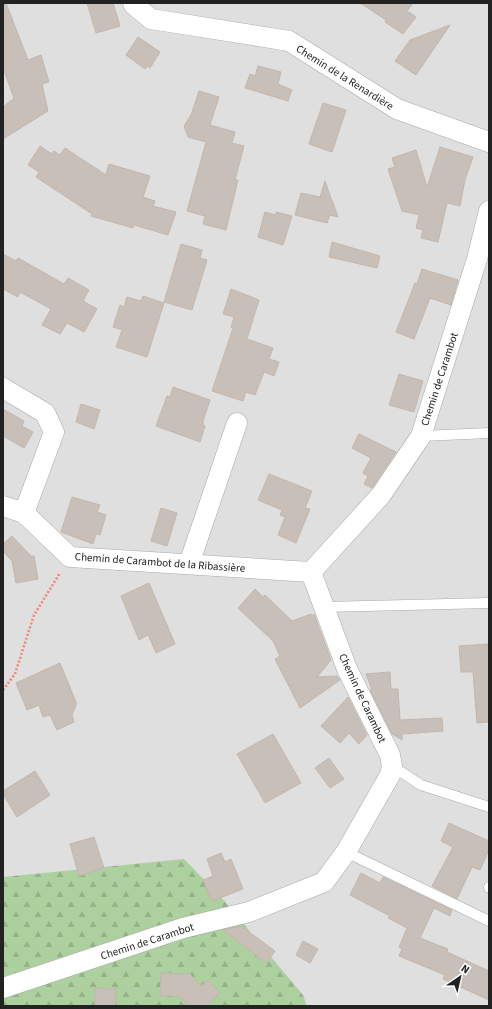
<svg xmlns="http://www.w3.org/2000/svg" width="492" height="1009" font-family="'Source Sans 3',sans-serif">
  <defs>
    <pattern id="forest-firs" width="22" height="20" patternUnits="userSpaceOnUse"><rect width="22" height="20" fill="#add19e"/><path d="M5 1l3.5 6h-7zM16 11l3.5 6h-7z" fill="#95b388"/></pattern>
  </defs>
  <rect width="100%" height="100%" fill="#f2efe9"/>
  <rect fill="#e0dfdf" x="3" y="3" width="486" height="1003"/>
  <path fill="url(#forest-firs)" d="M184 859 221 897 303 995 307 1006H3V877Z"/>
  <g fill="#c7bfb8" stroke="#c4b6ab">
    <path d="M3 3H6L28 60 41 55 49 82 42 84 48 111 3 139V107L14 98 3 68Z"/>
    <path d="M87 3H113L120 26 96 33Z"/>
    <path d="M360 3H413L407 11 416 17 403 34 385 22 386 20Z"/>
    <path d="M450 25 416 75 395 61 410 40Z"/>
    <path d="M138 37 160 52 150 68 147 66 145 69 126 55Z"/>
    <path d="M258 66 281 72 278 84 292 90 288 101 245 88 250 74 255 76Z"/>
    <path d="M199 91 219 97 210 125 235 132 232 143 244 146 235 180H238L226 230 203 224 205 216 187 211 206 142 188 137 184 126 191 115Z"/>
    <path d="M323 103 346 110 332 152 309 144Z"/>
    <path d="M40 146 52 154 54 151 60 155 65 148 106 175 109 164 150 176 143 197 155 201 153 206 176 212 168 235 134 225 133 228 91 216 92 214 36 177 39 172 28 165Z"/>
    <path d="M440 147 473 157 465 180 460 206 447 203 438 242 421 238 423 230 416 228 419 215 402 211 388 169 395 167 392 158 416 150 427 187Z"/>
    <path d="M325 181 332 201H333V203L338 217 330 215 327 223 295 215 301 193 320 197Z"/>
    <path d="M265 212 276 215V212L292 216 283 245 258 237Z"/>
    <path d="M332 242 380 256 377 268 329 257Z"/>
    <path d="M181 244 202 250 200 258 207 260 192 310 164 302Z"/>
    <path d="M3 254 16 261 18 258 64 284 68 278 89 290 83 301 97 309 84 332 67 323 60 334 42 325 51 309 20 292 18 297 3 289Z"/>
    <path d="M422 269 458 280 451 305 430 298 414 339 396 332 415 283 417 284Z"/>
    <path d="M231 289 259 300 247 339 273 348 269 359 279 362 274 376 264 372 255 395 246 392 243 401 212 391 233 328 231 327 234 317 223 314Z"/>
    <path d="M143 296 164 303 147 357 116 347 122 330 113 327 120 305 124 307 127 297 141 301Z"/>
    <path d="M399 374 423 381 414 412 389 405Z"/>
    <path d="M173 387 210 400 203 421V425L205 426 200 442 156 426 167 396 170 397Z"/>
    <path d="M81 404 100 410 94 429 76 422Z"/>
    <path d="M3 409 24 421 22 426 33 432 24 448 3 436Z"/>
    <path d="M359 434 396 452 372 488 364 484 368 476 363 473 371 458 352 448Z"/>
    <path d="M269 474 312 491 305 508 310 509 296 543 278 535 285 517 280 515 282 510 258 500Z"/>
    <path d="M72 497 100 505 97 512 106 515 100 535 96 534 93 544 61 532Z"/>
    <path d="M161 508 177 513 167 546 151 541Z"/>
    <path d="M12 536 31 556H34L38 579 16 583 12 561 3 551V544Z"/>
    <path d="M149 583 175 644 156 653 148 635 139 640 121 596Z"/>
    <path d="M255 589 263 597 265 595 292 621 311 614 312 616 314 614 331 660 317 677 337 676 340 680 300 708 275 659 280 656 273 641 238 608Z"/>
    <path d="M489 644V722L477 723 473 672H461L459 646Z"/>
    <path d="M60 663 76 702V705L72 715 74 722 57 730 50 715 43 717 39 705 27 710 16 683Z"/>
    <path d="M390 672 391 689H398L400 720 442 718 443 731 402 734V740L392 734 370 690H372L366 674Z"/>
    <path d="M348 697 367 735 359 744 349 733 340 743 321 726Z"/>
    <path d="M273 734 301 783 265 803 237 754Z"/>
    <path d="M329 758 344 779 330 788 315 768Z"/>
    <path d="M35 771 50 795 17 817 3 794V791Z"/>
    <path d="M449 823 489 841V850L480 870 472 867 457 899 432 886 453 847 441 841Z"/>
    <path d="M94 837 104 868 79 876 70 844Z"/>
    <path d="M221 853 225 862 231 859 243 889 212 901 203 880 213 876 207 859Z"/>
    <path d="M361 873 380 883 383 877 452 910 450 916 434 908 420 938 448 949 447 952 489 971V1000L443 979 445 975 399 956 402 949 399 947 407 928 388 918 390 916 350 895Z"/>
    <path d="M241 926 275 951 266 963 223 930Z"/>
    <path d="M303 941 318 949 310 963 296 955Z"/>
    <path d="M161 973 190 974 201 986 208 980 220 993 206 1006H189L180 996H160Z"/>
    <path d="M95 988 116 989 115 1006H95Z"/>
  </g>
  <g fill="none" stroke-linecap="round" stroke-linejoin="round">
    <g stroke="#a9a9a9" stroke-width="11">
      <g id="service">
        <path d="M421 436 489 433"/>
        <path d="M324 607 489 603"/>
        <path d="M392 766 421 785 489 807"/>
        <path d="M346 852 489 921"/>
        <path d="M489 887V888"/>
      </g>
    </g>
    <g stroke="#a9a9a9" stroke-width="21">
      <g id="minor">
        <path d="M133 3 134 5 151 19 289 41 397 109 489 142"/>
        <path d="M3 388 45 413 54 432 24 513"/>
        <path d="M3 506 24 513 70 557 311 572"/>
        <path d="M189 564 237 423"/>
        <path d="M3 988 183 928 249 912 324 882 346 852 390 775 392 766 390 755 347 669 311 572 381 495 421 436 477 259 489 211"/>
      </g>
    </g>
    <path stroke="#fa8072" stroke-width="2.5" stroke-dasharray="2 2" stroke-linecap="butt" d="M3 690 15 674 34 615 60 573"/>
    <use href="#service" stroke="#fff" stroke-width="10"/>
    <use href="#minor" stroke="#fff" stroke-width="20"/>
  </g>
  <g text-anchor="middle" stroke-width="3" stroke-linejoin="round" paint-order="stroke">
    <g font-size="11" fill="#222" stroke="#fff">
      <text transform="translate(345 77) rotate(32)" y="4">Chemin de la Renardière</text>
      <text transform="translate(439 379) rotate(-72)" y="4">Chemin de Carambot</text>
      <text transform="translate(160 562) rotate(4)" y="4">Chemin de Carambot de la Ribassière</text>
      <text transform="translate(363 698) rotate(65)" y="4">Chemin de Carambot</text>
      <text transform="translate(147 941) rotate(-18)" y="4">Chemin de Carambot</text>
    </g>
  </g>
  <rect width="492" height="1009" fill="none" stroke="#222222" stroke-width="8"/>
  <g transform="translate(460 977) rotate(34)" stroke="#ffffff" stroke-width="3" paint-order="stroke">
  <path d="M0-3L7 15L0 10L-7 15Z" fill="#222222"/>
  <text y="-6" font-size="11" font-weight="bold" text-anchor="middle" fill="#222222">N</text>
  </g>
</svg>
